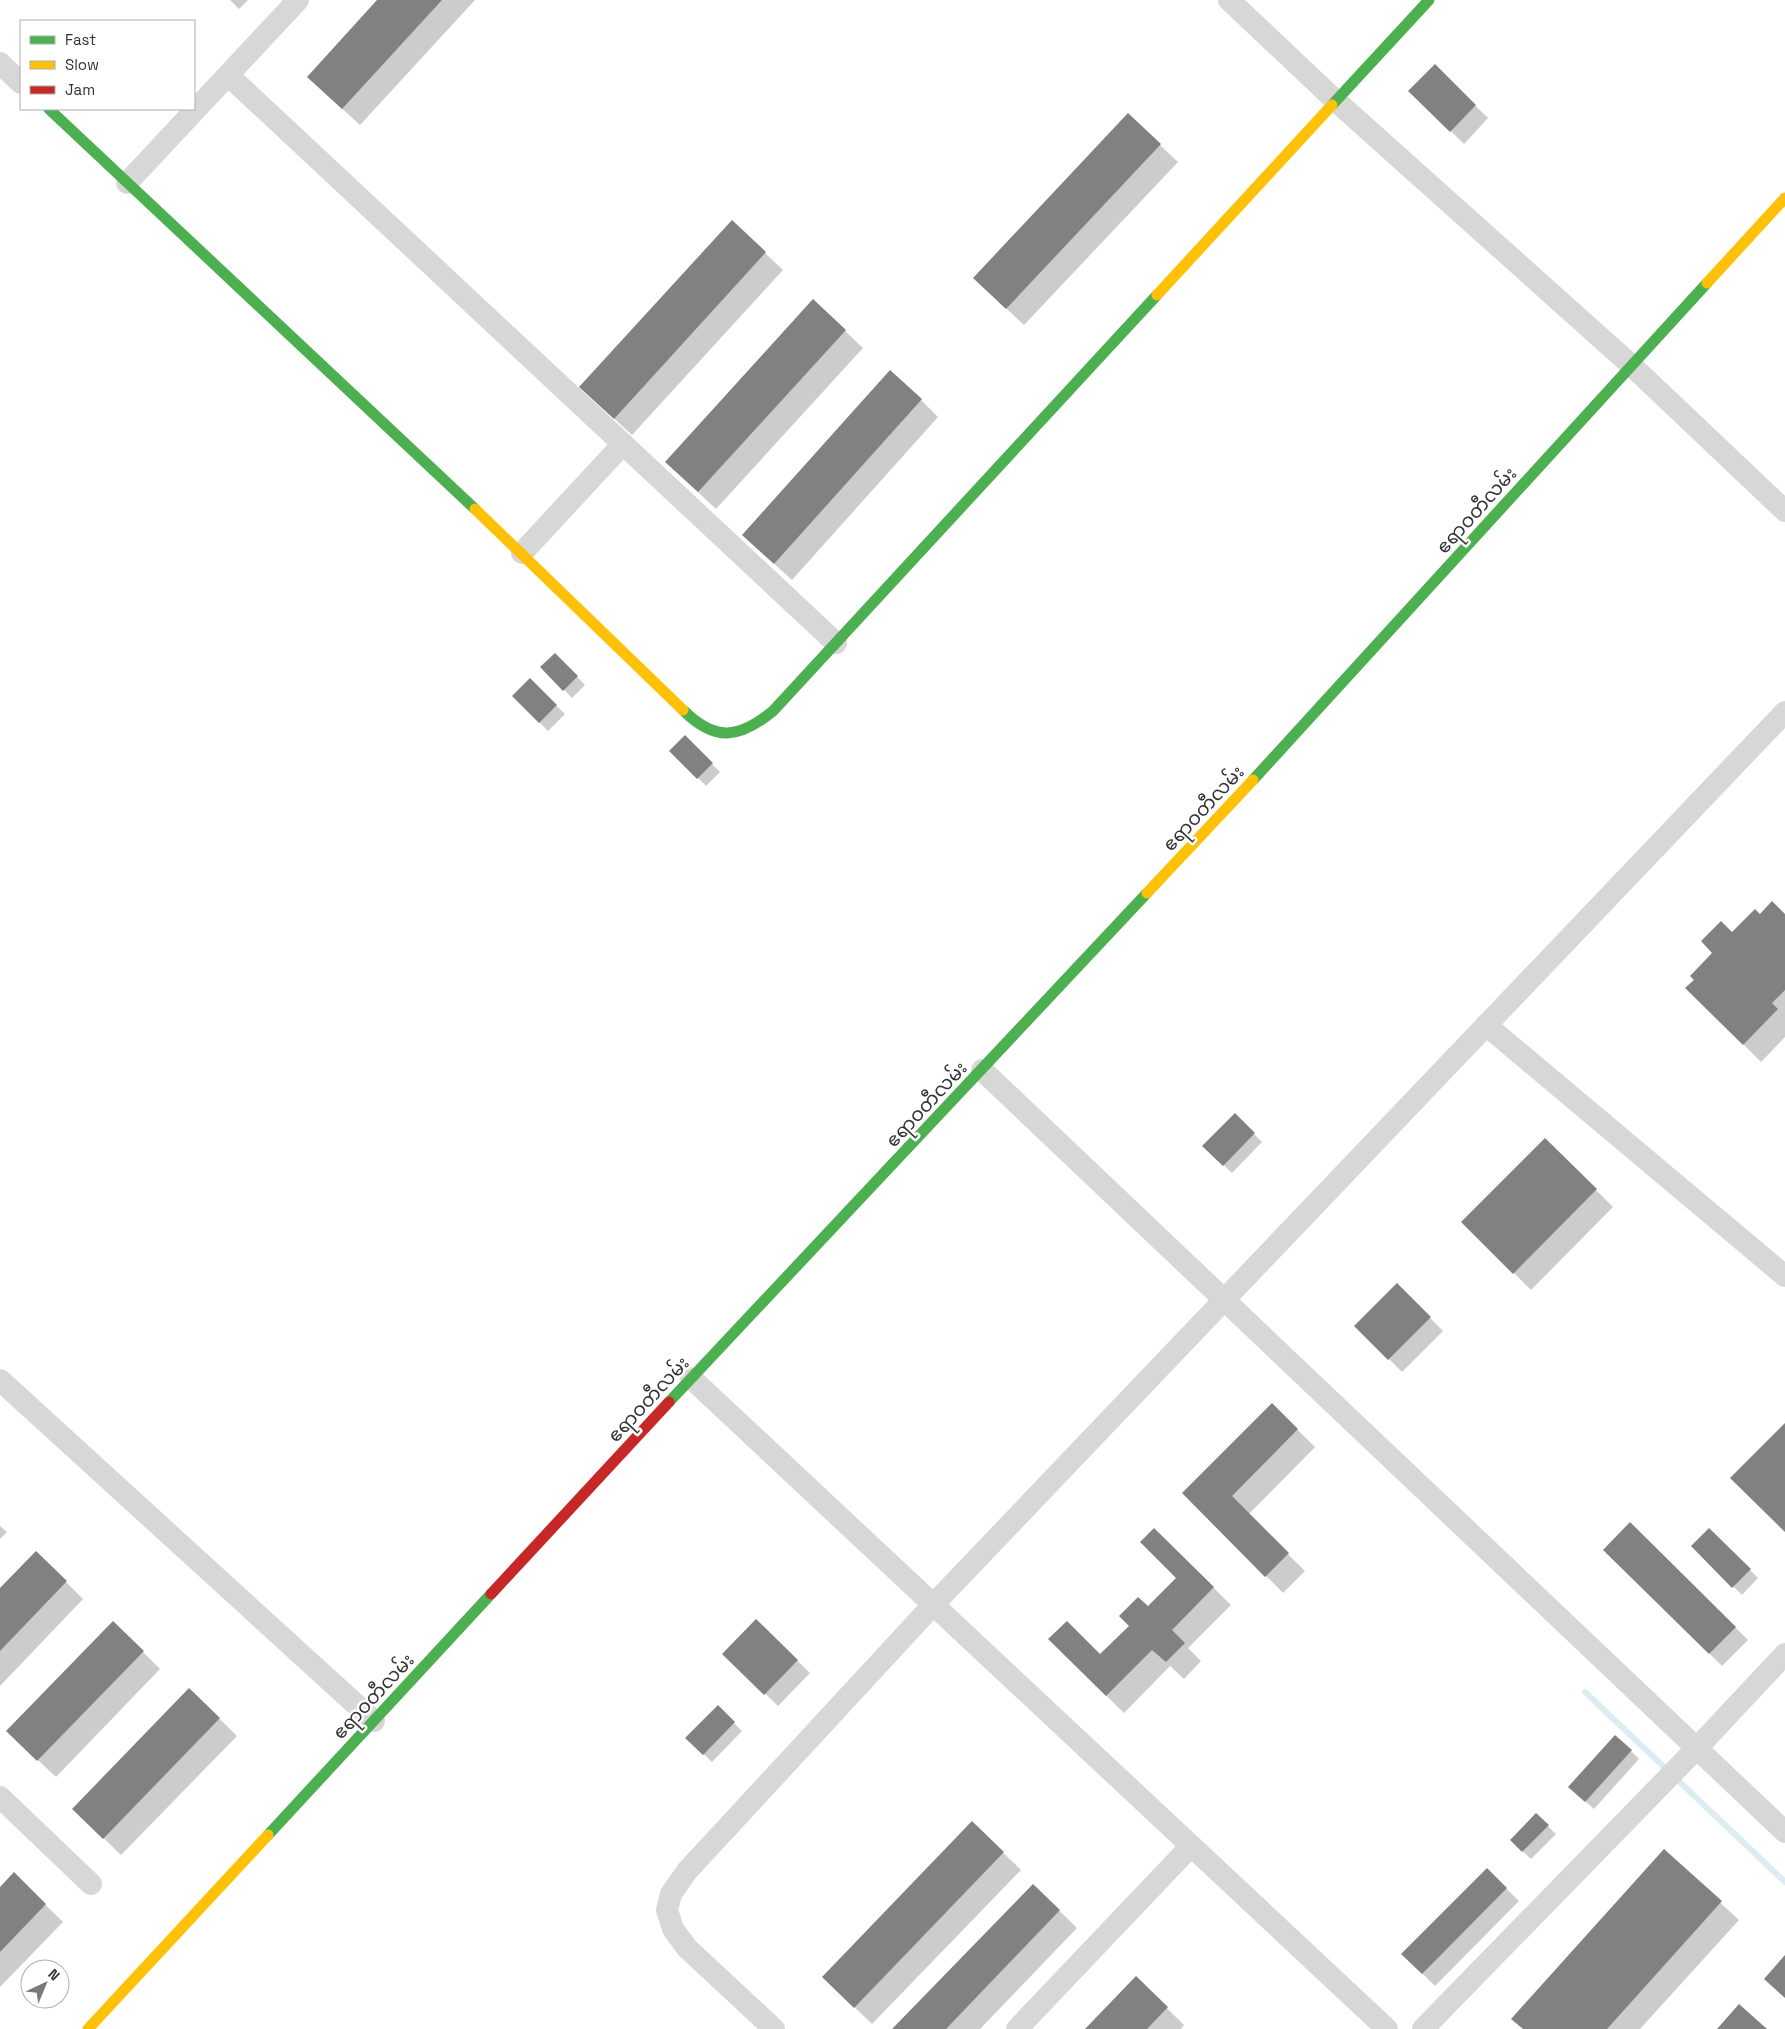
<svg xmlns="http://www.w3.org/2000/svg" width="1785" height="2029" font-family="'Space Grotesk','Noto Sans Myanmar',sans-serif">
  <rect width="100%" height="100%" fill="#fff"/>
  <g fill="#0003">
    <path d="M230 0H248L239 9Z"/>
    <path d="M379 0H475L360 125 326 94Z"/>
    <path d="M1435 66 1488 118 1464 144 1410 91Z"/>
    <path d="M1128 115 1178 162 1024 325 992 295Z"/>
    <path d="M732 222 783 270 632 435 598 404Z"/>
    <path d="M845 331 863 348 716 509 684 479Z"/>
    <path d="M921 400 938 417 792 580 743 535Z"/>
    <path d="M555 654 585 685 572 698 542 667Z"/>
    <path d="M530 680 565 714 548 731 514 696Z"/>
    <path d="M685 737 720 772 706 786 671 751Z"/>
    <path d="M1785 915V1037L1761 1062 1687 988 1732 934Z"/>
    <path d="M1235 1115 1262 1142 1232 1173 1204 1146Z"/>
    <path d="M1545 1139 1613 1207 1531 1290 1463 1222Z"/>
    <path d="M1397 1285 1443 1331 1402 1372 1356 1326Z"/>
    <path d="M1272 1405 1315 1447 1248 1515 1305 1571 1283 1593 1184 1493Z"/>
    <path d="M1630 1524 1748 1640 1722 1666 1605 1550Z"/>
    <path d="M0 1526 7 1532 0 1539Z"/>
    <path d="M1154 1529 1231 1605 1188 1648 1201 1661 1184 1679 1170 1666 1124 1713 1050 1640 1100 1656 1177 1578Z"/>
    <path d="M1709 1529 1758 1578 1742 1595 1692 1546Z"/>
    <path d="M36 1552 83 1599 0 1686V1589Z"/>
    <path d="M756 1620 810 1673 778 1706 724 1654Z"/>
    <path d="M143 1652 160 1669 56 1777 25 1748Z"/>
    <path d="M189 1689 237 1736 121 1855 91 1826Z"/>
    <path d="M718 1707 742 1731 712 1762 687 1738Z"/>
    <path d="M1631 1751 1639 1759 1594 1809 1578 1795Z"/>
    <path d="M1536 1815 1556 1834 1531 1859 1511 1840Z"/>
    <path d="M972 1823 1021 1870 872 2024 841 1994Z"/>
    <path d="M1664 1851 1739 1920 1640 2029H1523Z"/>
    <path d="M1487 1870 1519 1901 1435 1986 1403 1954Z"/>
    <path d="M14 1874 63 1922 0 1987V1889Z"/>
    <path d="M1033 1885 1077 1928 980 2029H894Z"/>
    <path d="M1136 1978 1184 2025 1181 2029H1087Z"/>
  </g>
  <g fill="none" stroke-linecap="round" stroke-linejoin="round">
    <path stroke="#ddebf3" stroke-width="6" d="M1585 1692 1785 1882"/>
  </g>
  <g fill="#818181">
    <path d="M377 0H442L342 109 307 77Z"/>
    <path d="M1435 64 1476 105 1450 132 1408 91Z"/>
    <path d="M1128 113 1161 144 1006 309 973 278Z"/>
    <path d="M732 220 766 252 614 419 579 387Z"/>
    <path d="M813 299 846 330 698 492 665 462Z"/>
    <path d="M890 370 922 399 774 564 742 535Z"/>
    <path d="M555 653 578 676 563 691 540 667Z"/>
    <path d="M530 678 557 705 539 723 512 696Z"/>
    <path d="M685 735 713 763 697 779 669 751Z"/>
    <path d="M1772 901 1785 914V990L1772 1003 1778 1009 1743 1045 1685 988 1694 980 1690 976 1712 953 1701 941 1721 921 1732 932 1755 909 1760 914Z"/>
    <path d="M1235 1113 1255 1133 1223 1166 1202 1146Z"/>
    <path d="M1545 1138 1597 1189 1513 1274 1461 1222Z"/>
    <path d="M1397 1283 1431 1317 1388 1360 1354 1326Z"/>
    <path d="M1272 1403 1298 1429 1232 1496 1289 1553 1265 1577 1182 1493Z"/>
    <path d="M1785 1423V1532L1730 1478Z"/>
    <path d="M1630 1522 1736 1627 1709 1654 1603 1550Z"/>
    <path d="M1154 1528 1214 1587 1172 1630 1185 1643 1166 1662 1152 1650 1106 1696 1048 1639 1067 1621 1100 1654 1129 1626 1119 1616 1138 1597 1148 1606 1176 1578 1140 1542Z"/>
    <path d="M1709 1528 1751 1569 1732 1588 1691 1546Z"/>
    <path d="M36 1551 67 1581 0 1651V1588Z"/>
    <path d="M756 1619 798 1660 764 1695 722 1654Z"/>
    <path d="M113 1621 144 1651 37 1761 6 1731Z"/>
    <path d="M189 1688 220 1718 103 1839 72 1809Z"/>
    <path d="M718 1705 735 1722 703 1755 685 1738Z"/>
    <path d="M1615 1735 1632 1750 1585 1802 1568 1787Z"/>
    <path d="M1536 1813 1549 1825 1522 1852 1510 1840Z"/>
    <path d="M972 1821 1004 1852 854 2008 822 1977Z"/>
    <path d="M1664 1849 1722 1901 1607 2029H1523L1511 2019Z"/>
    <path d="M1487 1868 1507 1888 1422 1974 1401 1954Z"/>
    <path d="M14 1872 46 1904 0 1952V1887Z"/>
    <path d="M1033 1884 1060 1910 946 2029H892Z"/>
    <path d="M1785 1955V1998L1764 1979Z"/>
    <path d="M1136 1976 1168 2007 1147 2029H1085Z"/>
    <path d="M1739 2004 1767 2029H1717Z"/>
  </g>
  <g fill="none" stroke-linecap="round" stroke-linejoin="round">
    <g stroke="#d7d7d7" stroke-width="22">
      <path d="M1229 0 1336 101 1631 365 1785 511"/>
      <path d="M0 63 21 83"/>
      <path d="M228 75 836 643"/>
      <path d="M127 183 298 0"/>
      <path d="M522 553 623 444"/>
      <path d="M1486 1025 1785 1276"/>
      <path d="M982 1070 1785 1832"/>
      <path d="M691 1378 1387 2029"/>
      <path d="M0 1380 374 1721"/>
      <path d="M0 1797 91 1884"/>
      <path d="M774 2029 687 1948 673 1929 667 1910 671 1894 687 1871 933 1605 1785 712"/>
      <path d="M1017 2029 1191 1846"/>
      <path d="M1423 2029 1697 1748 1785 1654"/>
    </g>
    <g stroke="#4caf50" stroke-width="11">
      <path d="M1332 105 1429 0"/>
      <path d="M49 109 475 509"/>
      <path d="M683 710C715 742 739 739 773 711L1157 295"/>
      <path d="M1253 780 1707 283"/>
      <path d="M669 1402 1147 893"/>
      <path d="M268 1835 491 1594"/>
    </g>
    <g stroke="#ffc107" stroke-width="11">
      <path d="M1707 283 1785 198"/>
      <path d="M1157 295 1332 105"/>
      <path d="M475 509 683 710"/>
      <path d="M1147 893 1253 780"/>
      <path d="M88 2029 268 1835"/>
    </g>
    <path stroke="#c62828" stroke-width="11" d="M491 1594 669 1402"/>
  </g>
  <g text-anchor="middle" stroke-width="5" stroke-linejoin="round" paint-order="stroke">
    <g font-size="19" fill="#333" stroke="#fff">
      <text transform="translate(1476 510) rotate(-48)" y="7">ဧရာဝတီလမ်း</text>
      <text transform="translate(1203 808) rotate(-47)" y="7">ဧရာဝတီလမ်း</text>
      <text transform="translate(926 1104) rotate(-47)" y="7">ဧရာဝတီလမ်း</text>
      <text transform="translate(648 1399) rotate(-47)" y="7">ဧရာဝတီလမ်း</text>
      <text transform="translate(373 1696) rotate(-47)" y="7">ဧရာဝတီလမ်း</text>
    </g>
  </g>
  <rect x="20" y="20" width="175" height="90" fill="#ffffff" stroke="#adadad"/>
  <rect x="30" y="36" width="25" height="8" fill="#4caf50" stroke="#adadad"/>
  <text x="65" y="45" font-size="15" fill="#333333">Fast</text>
  <rect x="30" y="61" width="25" height="8" fill="#ffc107" stroke="#adadad"/>
  <text x="65" y="70" font-size="15" fill="#333333">Slow</text>
  <rect x="30" y="86" width="25" height="8" fill="#c62828" stroke="#adadad"/>
  <text x="65" y="95" font-size="15" fill="#333333">Jam</text>
  <g transform="translate(45 1984) rotate(44)"><circle r="24" fill="#ffffff" stroke="#adadad"/>
  <path d="M0-4L9 19L0 12L-9 19Z" fill="#7a7a7a"/>
  <text y="-8" font-size="14" font-weight="bold" text-anchor="middle" fill="#333333">N</text>
  </g>
</svg>
